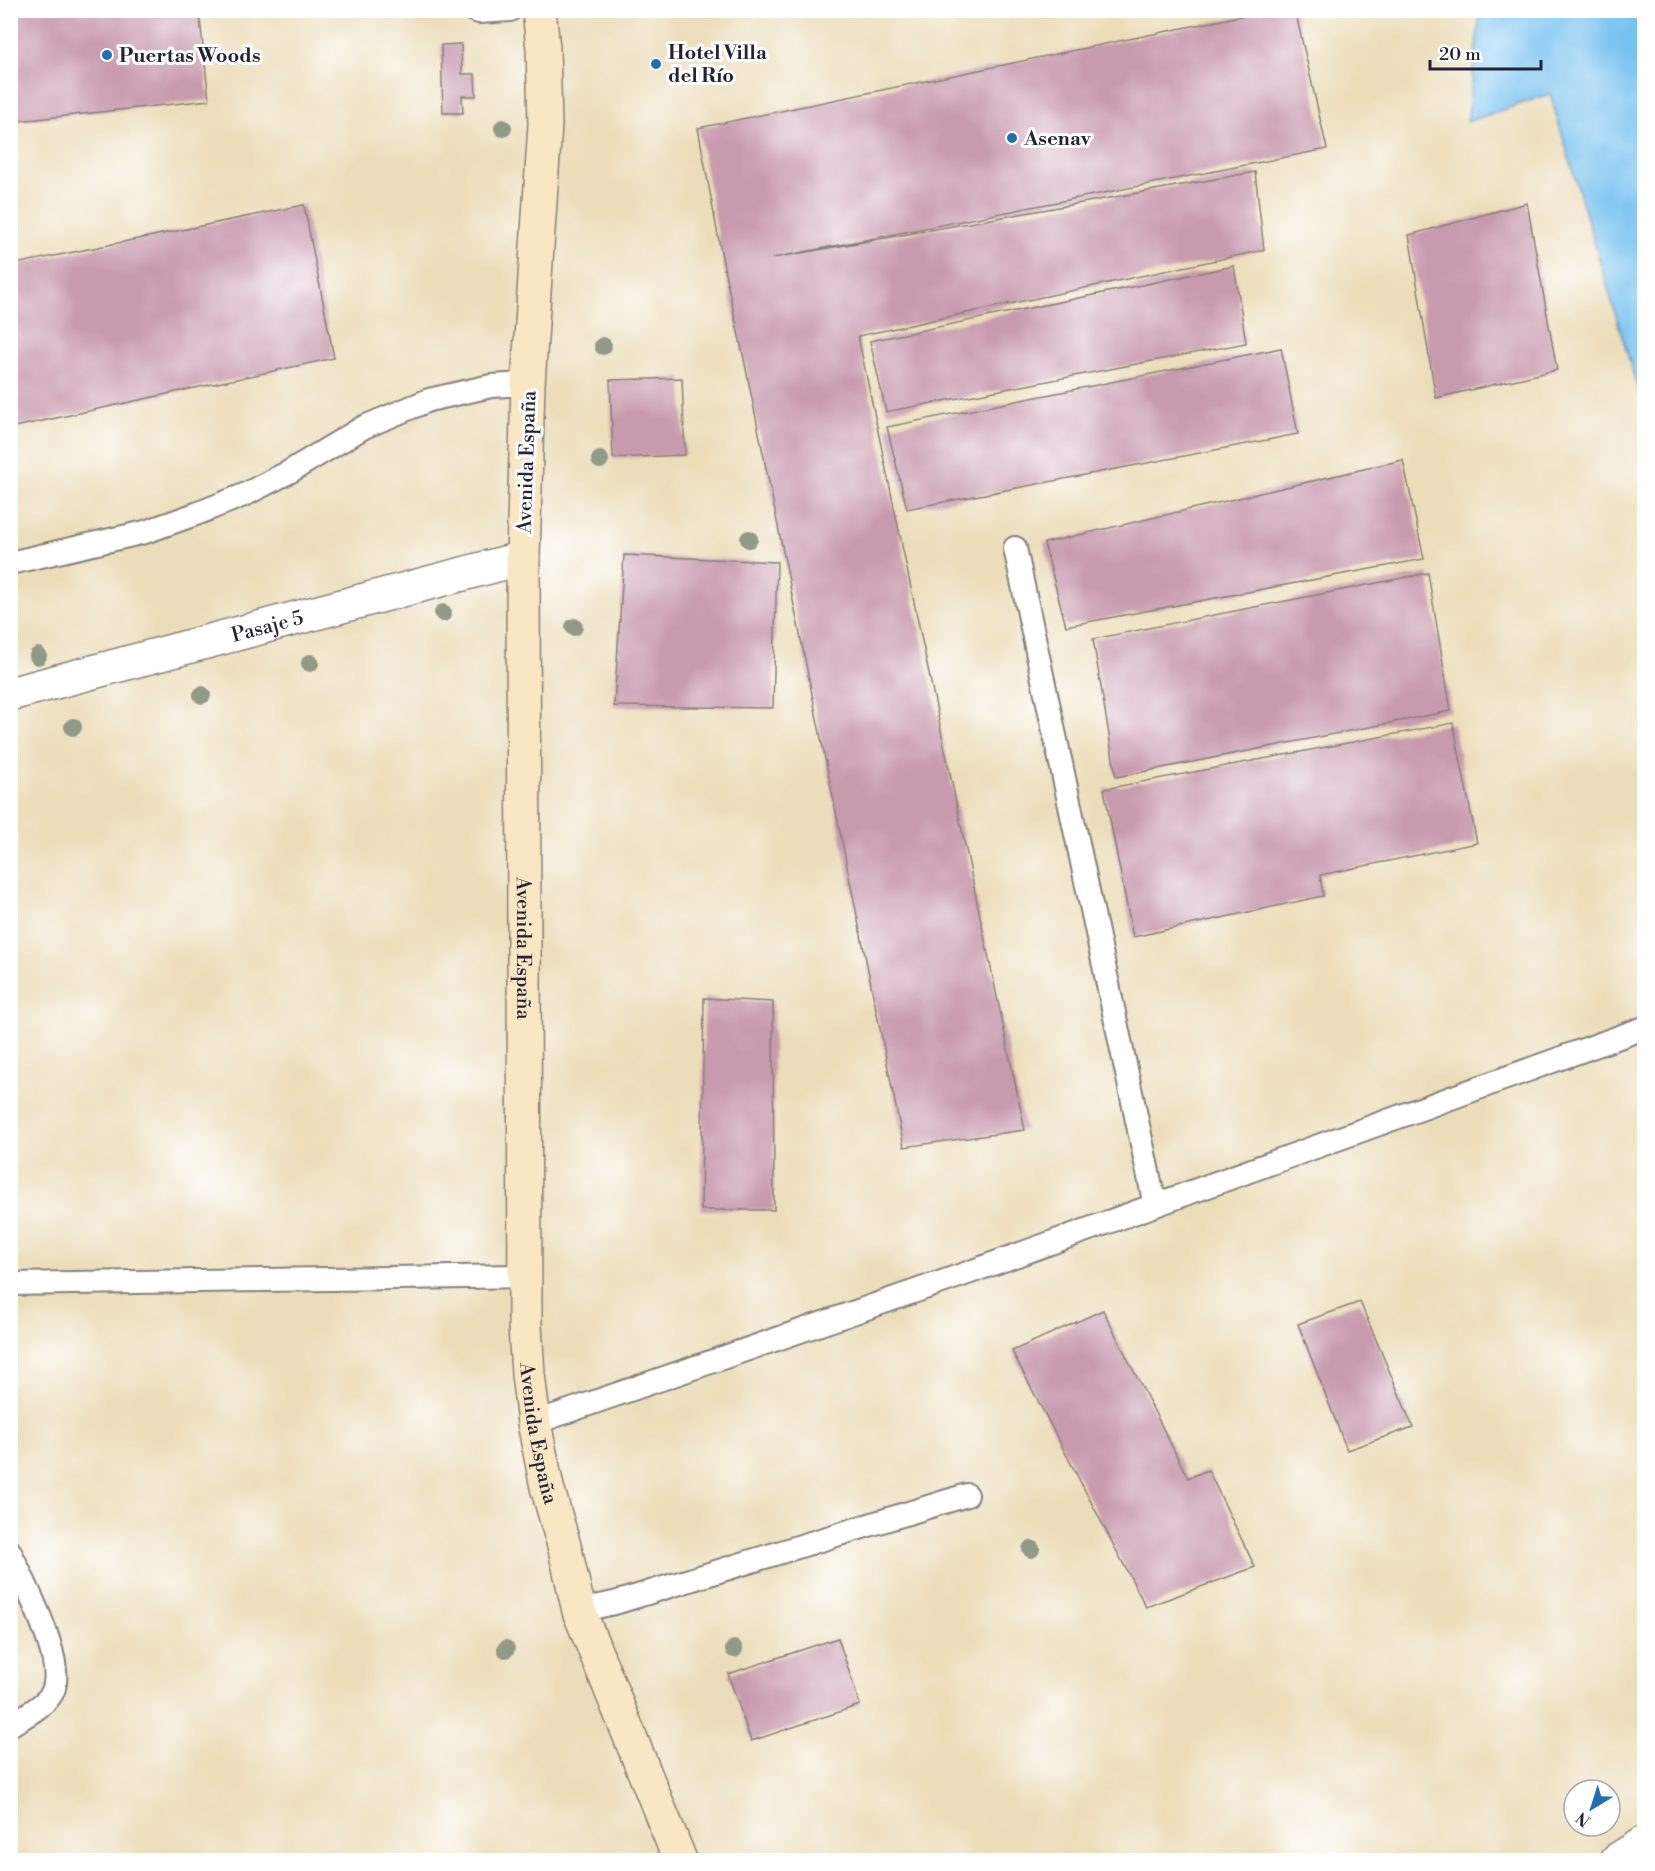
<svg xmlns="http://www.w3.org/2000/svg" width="1655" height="1871" font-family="'Libre Bodoni',serif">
  <rect width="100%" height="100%" fill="#fff"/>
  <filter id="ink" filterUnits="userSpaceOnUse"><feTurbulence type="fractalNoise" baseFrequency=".0167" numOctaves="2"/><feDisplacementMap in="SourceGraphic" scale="12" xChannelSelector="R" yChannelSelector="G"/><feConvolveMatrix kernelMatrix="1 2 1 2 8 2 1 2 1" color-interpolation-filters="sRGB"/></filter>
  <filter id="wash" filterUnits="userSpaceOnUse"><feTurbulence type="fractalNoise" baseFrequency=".008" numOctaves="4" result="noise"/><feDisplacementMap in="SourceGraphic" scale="24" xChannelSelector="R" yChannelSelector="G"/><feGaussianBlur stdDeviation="1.35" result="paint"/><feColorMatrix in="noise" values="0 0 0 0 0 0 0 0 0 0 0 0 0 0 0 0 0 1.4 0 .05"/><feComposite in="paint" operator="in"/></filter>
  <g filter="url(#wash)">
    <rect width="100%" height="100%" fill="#ecddba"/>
    <path fill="#76c1f0" stroke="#4c7296" stroke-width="1.5" d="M1480 11H1644V410L1550 94 1467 122Z"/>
    <g id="blocks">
      <g fill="#c89aae">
        <path d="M10 10H199L209 100 10 122Z"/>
        <path d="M1270 10H1295L1327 149 773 258 1255 172 1264 250 858 336 1025 1130 904 1147 744 359 724 268 698 128Z"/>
        <path d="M461 44 462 74H475L476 96H462L463 113H443L441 45Z"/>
        <path d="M1527 203 1557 370 1436 398 1409 235Z"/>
        <path d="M304 205 334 358 10 428V265Z"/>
        <path d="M1234 266 1246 343 886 412 870 341Z"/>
        <path d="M1281 348 1298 434 907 509 887 427Z"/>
        <path d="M682 378 685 455 613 458 610 380Z"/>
        <path d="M1403 460 1424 559 1066 626 1044 543Z"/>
        <path d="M624 555 777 562 773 708 614 706Z"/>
        <path d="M1428 573 1451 711 1116 777 1093 639Z"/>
        <path d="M1453 723 1477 843 1320 875 1323 896 1133 937 1104 789Z"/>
        <path d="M704 998 773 1002 774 1210H701Z"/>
        <path d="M1360 1302 1413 1427 1347 1450 1298 1324Z"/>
        <path d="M1103 1310 1188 1478 1208 1470 1255 1567 1146 1607 1012 1351Z"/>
        <path d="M838 1638 860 1705 751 1741 728 1674Z"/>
      </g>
    </g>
  </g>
  <g filter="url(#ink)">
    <use href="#blocks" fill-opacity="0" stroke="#87807a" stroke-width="1.5"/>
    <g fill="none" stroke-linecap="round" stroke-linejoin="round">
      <g stroke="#87807a" stroke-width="26">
        <g id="service">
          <path d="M473 10 479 12 510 10"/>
          <path d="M1015 548 1155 1205"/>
          <path d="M10 563 145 532 196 514 244 495 289 472 364 427 429 400 491 386 528 384"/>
          <path d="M10 1284 525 1276"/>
          <path d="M534 1423 962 1275 1644 1028"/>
          <path d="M10 1552C24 1582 66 1661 53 1691 48 1704 22 1718 10 1725"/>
          <path d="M579 1611 618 1602 967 1495"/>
        </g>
      </g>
      <g stroke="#87807a" stroke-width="36">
        <g id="minor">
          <path id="s1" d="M10 694 523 558"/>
          <path d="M1617 1860 1644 1843"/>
        </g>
      </g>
      <g stroke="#87807a" stroke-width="36">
        <g id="secondary">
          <path id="s2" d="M539 10 543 48 545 125 528 384 523 558 525 1326 528 1374 534 1423 547 1487 565 1549 579 1611 680 1860"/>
        </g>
      </g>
      <use href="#service" stroke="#fff" stroke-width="22"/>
      <use href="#minor" stroke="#fff" stroke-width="33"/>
      <use href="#secondary" stroke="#f9e7c3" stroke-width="33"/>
    </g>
    <g fill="#919987">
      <circle cx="503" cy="128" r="9"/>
      <circle cx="603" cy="346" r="9"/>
      <circle cx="600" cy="460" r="9"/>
      <circle cx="749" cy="539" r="9"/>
      <circle cx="443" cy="613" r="9"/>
      <circle cx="574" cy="627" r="9"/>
      <circle cx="38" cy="656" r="9"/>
      <circle cx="310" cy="663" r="9"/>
      <circle cx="202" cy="695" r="9"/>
      <circle cx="73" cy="727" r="9"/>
      <circle cx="1031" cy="1549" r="9"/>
      <circle cx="506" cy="1649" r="9"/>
      <circle cx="734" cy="1649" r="9"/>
    </g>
  </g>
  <g fill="#1f6fb2" stroke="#fff" stroke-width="2">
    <circle cx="107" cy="55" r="6"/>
    <circle cx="656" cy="64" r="6"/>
    <circle cx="1012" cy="138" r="6"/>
  </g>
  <g text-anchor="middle" stroke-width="6" stroke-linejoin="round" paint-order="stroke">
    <g font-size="20" font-weight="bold" fill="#22223b" stroke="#fff" text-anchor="start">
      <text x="668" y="59">Hotel Villa<tspan x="668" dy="23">del Río</tspan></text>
      <text x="119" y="62">Puertas Woods</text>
      <text x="1024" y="145">Asenav</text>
    </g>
    <g font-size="20" fill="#22223b" stroke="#fff">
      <text transform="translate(526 462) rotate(-88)" y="7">Avenida España</text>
      <text dy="7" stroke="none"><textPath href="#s1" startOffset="266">Pasaje 5</textPath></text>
      <text dy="7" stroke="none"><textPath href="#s2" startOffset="939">Avenida España</textPath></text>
      <text dy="7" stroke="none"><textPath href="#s2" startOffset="1425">Avenida España</textPath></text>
    </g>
  </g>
  <rect width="1655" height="1871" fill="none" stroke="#fff" stroke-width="36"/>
  <g transform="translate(1592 1808) rotate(218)"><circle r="28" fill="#ffffff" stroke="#a7a7b1" stroke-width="1.5"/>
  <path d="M0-4.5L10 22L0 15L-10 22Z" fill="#1f6fb2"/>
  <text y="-9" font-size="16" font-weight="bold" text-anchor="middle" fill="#22223b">N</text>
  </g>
  <path d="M1430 60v9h111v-9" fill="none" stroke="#22223b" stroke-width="3"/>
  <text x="1439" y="60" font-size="18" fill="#22223b" stroke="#ffffff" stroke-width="4.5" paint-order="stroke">20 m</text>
</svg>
